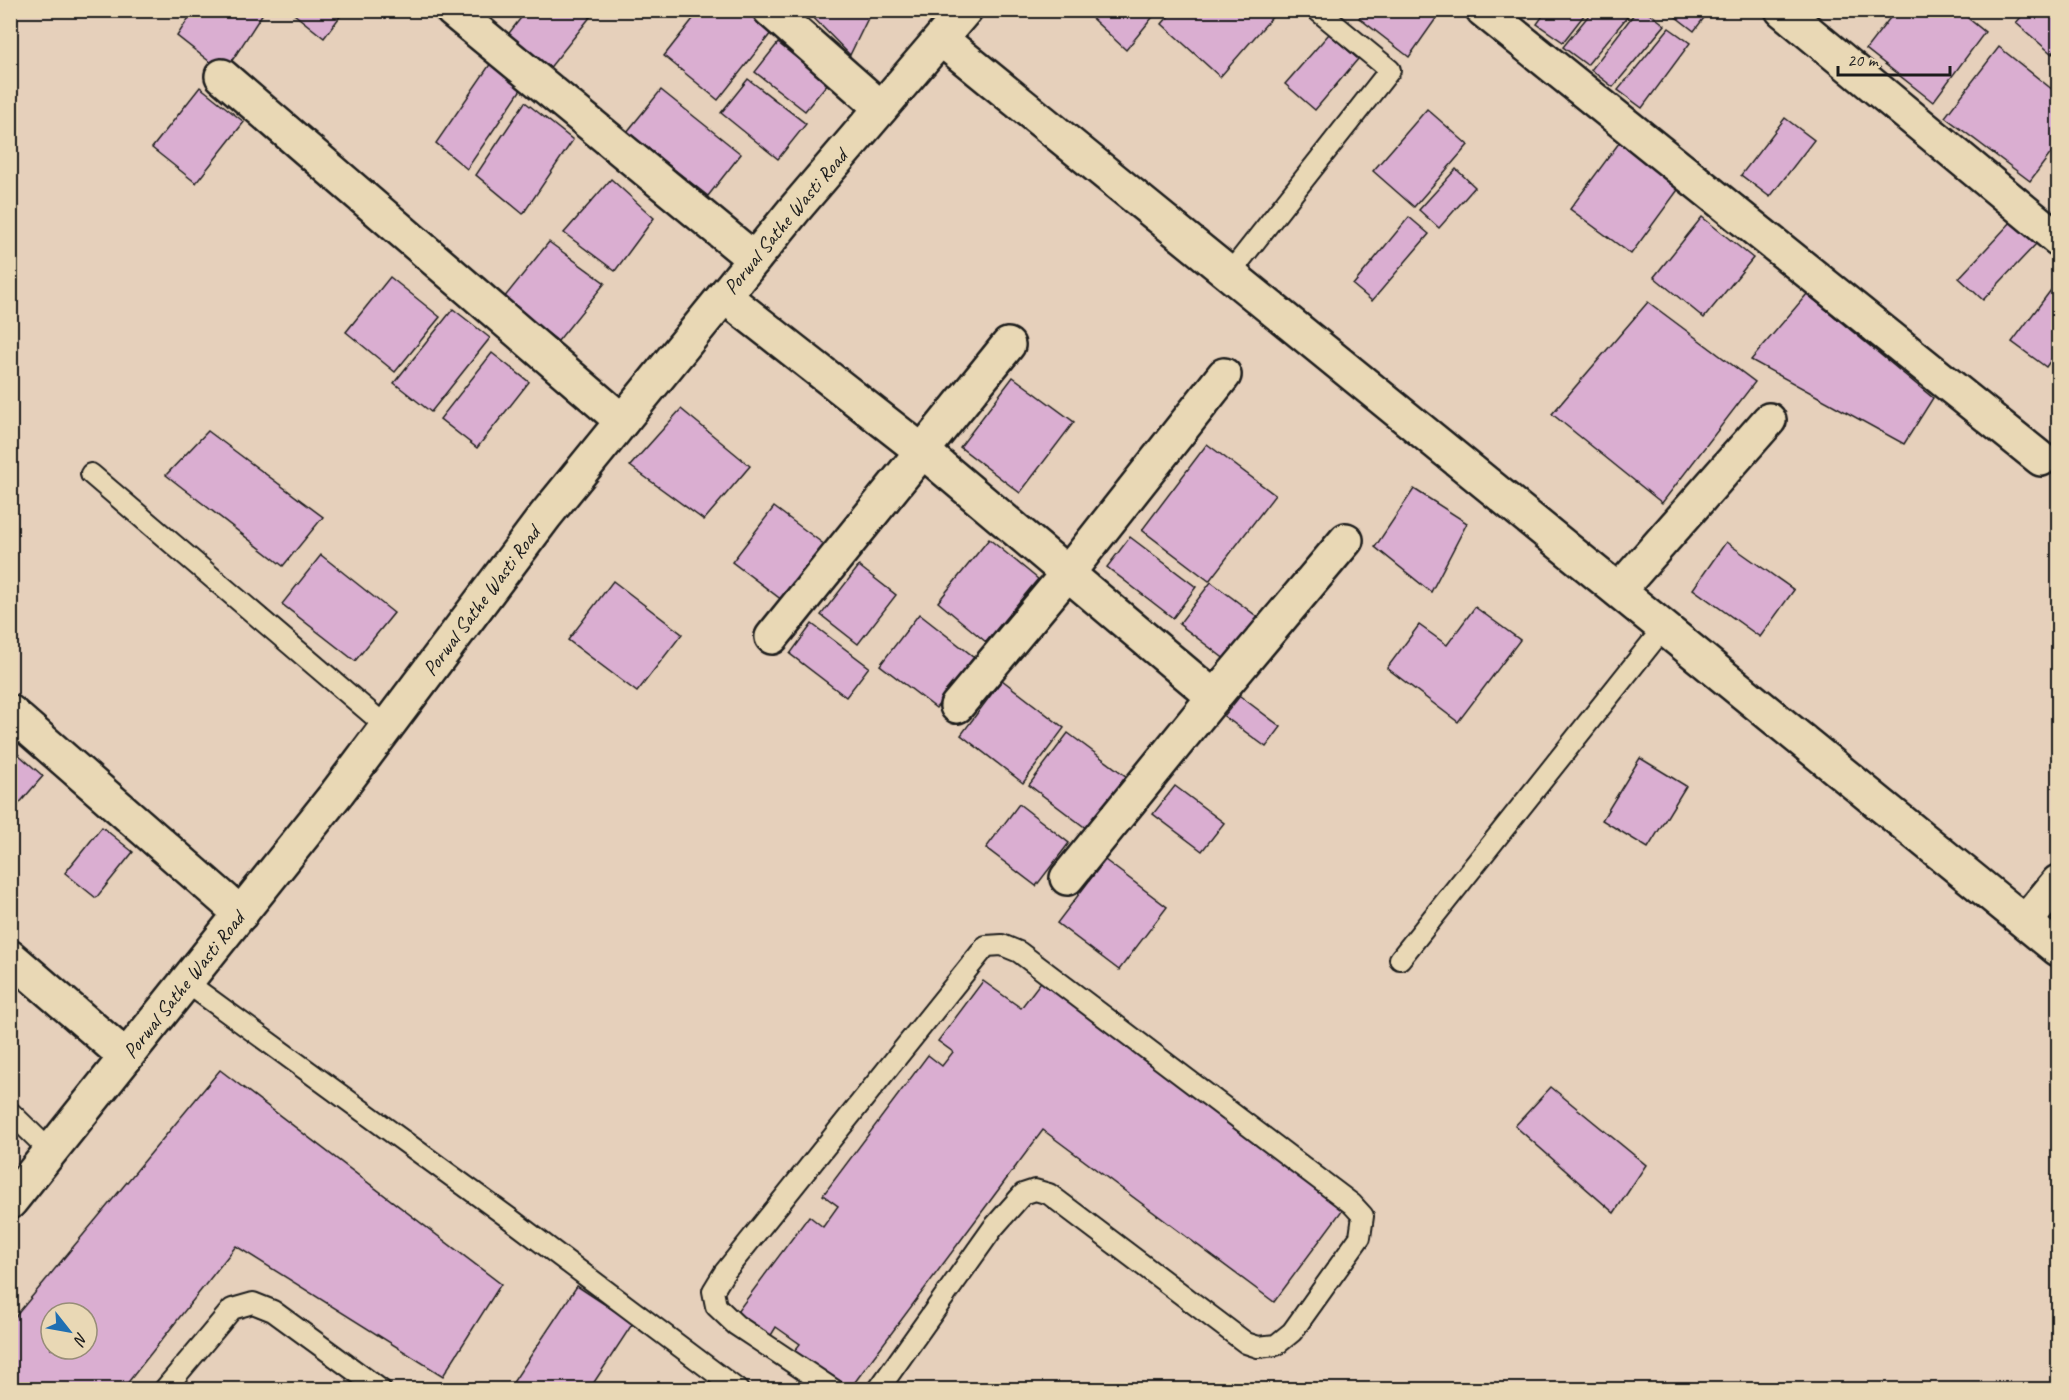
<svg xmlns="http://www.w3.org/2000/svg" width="2069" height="1400" font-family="Caveat,sans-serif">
  <rect width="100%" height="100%" fill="#e6d0bb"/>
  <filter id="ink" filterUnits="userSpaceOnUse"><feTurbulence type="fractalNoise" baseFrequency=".0167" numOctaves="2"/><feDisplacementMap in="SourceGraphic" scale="12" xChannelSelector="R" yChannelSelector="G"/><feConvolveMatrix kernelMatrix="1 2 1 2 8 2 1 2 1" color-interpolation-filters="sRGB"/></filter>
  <g filter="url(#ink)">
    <g fill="#daaed1" stroke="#1c1c1c" stroke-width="1.5" fill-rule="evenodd">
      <path d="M194 10H265L224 73 177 36Z"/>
      <path d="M289 10H345L324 38Z"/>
      <path d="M527 10H594L595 11 548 70 506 37Z"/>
      <path d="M700 10H754L775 28 718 100 664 56Z"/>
      <path d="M806 10H872L850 55Z"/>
      <path d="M1083 10H1153L1156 13 1126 50Z"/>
      <path d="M1174 10H1270L1274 15 1220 77 1162 24Z"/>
      <path d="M1365 10H1442L1409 57 1359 18Z"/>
      <path d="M1547 10H1588L1563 42 1537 24Z"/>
      <path d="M1593 10H1633L1587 65 1563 47Z"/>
      <path d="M1637 10H1645L1665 25 1613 87 1591 70Z"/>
      <path d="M1667 10H1710L1694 31Z"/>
      <path d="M1896 10H1958L1985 32 1933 102 1866 49Z"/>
      <path d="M2013 10H2058V47L2052 54 2016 23 2021 17Z"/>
      <path d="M1669 28 1690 43 1642 108 1618 90Z"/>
      <path d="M1329 34 1358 59 1315 110 1285 84Z"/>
      <path d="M778 43 828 83 805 111 755 72Z"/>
      <path d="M1999 47 2058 94V144L2030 181 1945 117Z"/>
      <path d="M493 60 524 85 467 169 436 143Z"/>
      <path d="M748 79 806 124 778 159 721 113Z"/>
      <path d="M200 87 244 122 196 183 152 148Z"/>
      <path d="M661 90 741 154 708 196 627 132Z"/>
      <path d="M525 102 573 140 523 214 476 175Z"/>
      <path d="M1427 109 1468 145 1414 207 1373 171Z"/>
      <path d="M1785 118 1814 140 1770 197 1741 175Z"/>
      <path d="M1622 139 1683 183 1631 254 1570 209Z"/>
      <path d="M1456 169 1475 187 1439 228 1419 210Z"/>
      <path d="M611 179 654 218 615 271 564 233Z"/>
      <path d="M1409 217 1429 234 1372 301 1353 285Z"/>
      <path d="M1702 217 1753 258 1704 318 1654 277Z"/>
      <path d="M2012 221 2036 244 1983 300 1959 278Z"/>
      <path d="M549 242 605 283 558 341 503 299Z"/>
      <path d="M390 277 440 317 395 372 346 332Z"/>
      <path d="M2057 282 2058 283V350L2046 367 2012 342Z"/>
      <path d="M1807 294 1933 398 1904 444 1751 360Z"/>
      <path d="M1648 302 1755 382 1662 503 1552 414Z"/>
      <path d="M453 309 490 338 431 412 394 383Z"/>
      <path d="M492 353 529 382 477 448 440 419Z"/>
      <path d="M1013 377 1074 422 1020 493 960 447Z"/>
      <path d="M681 409 750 466 704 520 630 466Z"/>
      <path d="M208 431 323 517 283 566 166 475Z"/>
      <path d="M1207 444 1275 495 1209 581 1142 530Z"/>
      <path d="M1414 489 1467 523 1431 592 1375 547Z"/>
      <path d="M774 507 837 554 782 600 732 562Z"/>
      <path d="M1130 537 1196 587 1173 618 1107 567Z"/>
      <path d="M989 539 1038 579 986 642 938 602Z"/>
      <path d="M1726 542 1794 590 1760 637 1693 589Z"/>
      <path d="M321 555 394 613 355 661 282 604Z"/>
      <path d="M859 566 896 595 858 644 821 615Z"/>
      <path d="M613 581 682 634 637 692 568 640Z"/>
      <path d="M1211 582 1263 621 1230 663 1179 624Z"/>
      <path d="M1475 607 1520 640 1458 722 1387 668 1419 625 1447 645Z"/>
      <path d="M919 614 974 657 936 708 880 665Z"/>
      <path d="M812 624 869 667 846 697 790 654Z"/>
      <path d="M1002 680 1064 728 1023 783 961 735Z"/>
      <path d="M1240 696 1281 727 1266 747 1224 716Z"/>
      <path d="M1068 733 1131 780 1091 832 1029 785Z"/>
      <path d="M10 747 43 776 10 814Z"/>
      <path d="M1640 758 1686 786 1648 848 1602 820Z"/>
      <path d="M1175 786 1224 823 1202 851 1153 814Z"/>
      <path d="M1019 804 1069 843 1036 886 986 848Z"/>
      <path d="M102 827 133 852 96 898 65 873Z"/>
      <path d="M1105 860 1167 907 1119 970 1057 923Z"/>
      <path d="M1043 979 1346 1205 1274 1302 1043 1130 849 1390H846L792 1354 800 1344 776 1327 770 1337 737 1312 809 1216 823 1227 838 1206 823 1195 928 1055 942 1066 953 1052 938 1041 983 981 1021 1008Z"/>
      <path d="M220 1070 501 1284 443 1376 236 1246 122 1390H10V1323ZM51 1313H87V1349H51Z"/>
      <path d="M1551 1087 1646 1165 1614 1213 1515 1126Z"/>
      <path d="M577 1286 633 1323 589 1390H508Z"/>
    </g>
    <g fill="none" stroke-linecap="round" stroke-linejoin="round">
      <g stroke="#1c1c1c" stroke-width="24">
        <g id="service">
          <path d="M1230 273 1390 70 1317 10"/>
          <path d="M91 474 387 727"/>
          <path d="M1400 959 1665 626"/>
          <path d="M186 982 509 1218 738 1390"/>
          <path d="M10 1112 51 1152"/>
          <path d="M164 1390 232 1309 253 1303 273 1311 381 1390"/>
          <path d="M834 1390 736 1325 716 1306 713 1291 724 1273 986 946 1002 945 1019 952 1352 1204 1363 1216 1360 1237 1292 1332 1276 1345 1258 1347 1246 1343 1049 1194 1035 1190 1023 1194 993 1228 878 1390"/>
        </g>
      </g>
      <g stroke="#1c1c1c" stroke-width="38">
        <g id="minor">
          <path d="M452 10 754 259"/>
          <path d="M770 10 881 108"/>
          <path d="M1483 10 2041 459"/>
          <path d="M1782 10 2058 239"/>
          <path d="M941 39 2058 949"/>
          <path d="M222 76 622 421"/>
          <path d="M724 296 932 459 1214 697"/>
          <path d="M1619 590 1769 420"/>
          <path d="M772 637 1008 345"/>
          <path d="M957 706 1067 574 1224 375"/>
          <path d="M10 712 241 914"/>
          <path d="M1067 878 1214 697 1346 540"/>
          <path d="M2026 921 2058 882"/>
          <path d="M10 957 126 1057"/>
        </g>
      </g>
      <g stroke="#1c1c1c" stroke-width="38">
        <g id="tertiary">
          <path id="s1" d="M10 1202 337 793 545 516 794 210 965 10"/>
        </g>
      </g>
      <use href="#service" stroke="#e9d8b5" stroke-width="20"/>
      <use href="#minor" stroke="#e9d8b5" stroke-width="33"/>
      <use href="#tertiary" stroke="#e9d8b5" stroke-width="33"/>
    </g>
  </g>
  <g text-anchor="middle" stroke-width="6" stroke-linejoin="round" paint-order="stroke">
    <g font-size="21" fill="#1c1c1c" stroke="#e9d8b5">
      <text dy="7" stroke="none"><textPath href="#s1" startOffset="1250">Porwal Sathe Wasti Road</textPath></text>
      <text dy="7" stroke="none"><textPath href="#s1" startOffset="764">Porwal Sathe Wasti Road</textPath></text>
      <text dy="7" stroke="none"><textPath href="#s1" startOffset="278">Porwal Sathe Wasti Road</textPath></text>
    </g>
  </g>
  <rect width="2069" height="1400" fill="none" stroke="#e9d8b5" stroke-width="36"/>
  <rect x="18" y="18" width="2033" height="1364" fill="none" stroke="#1c1c1c" stroke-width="2" filter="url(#ink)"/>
  <g transform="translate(69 1331) rotate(121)"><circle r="28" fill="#e9d8b5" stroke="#978d78" stroke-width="1.5"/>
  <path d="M0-4.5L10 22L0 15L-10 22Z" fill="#1f6fb2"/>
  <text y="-9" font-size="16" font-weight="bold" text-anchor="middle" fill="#1c1c1c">N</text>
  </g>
  <path d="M1838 66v9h112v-9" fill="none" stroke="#1c1c1c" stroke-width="3"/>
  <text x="1847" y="66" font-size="18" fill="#1c1c1c" stroke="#e9d8b5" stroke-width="4.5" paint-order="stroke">20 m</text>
</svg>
